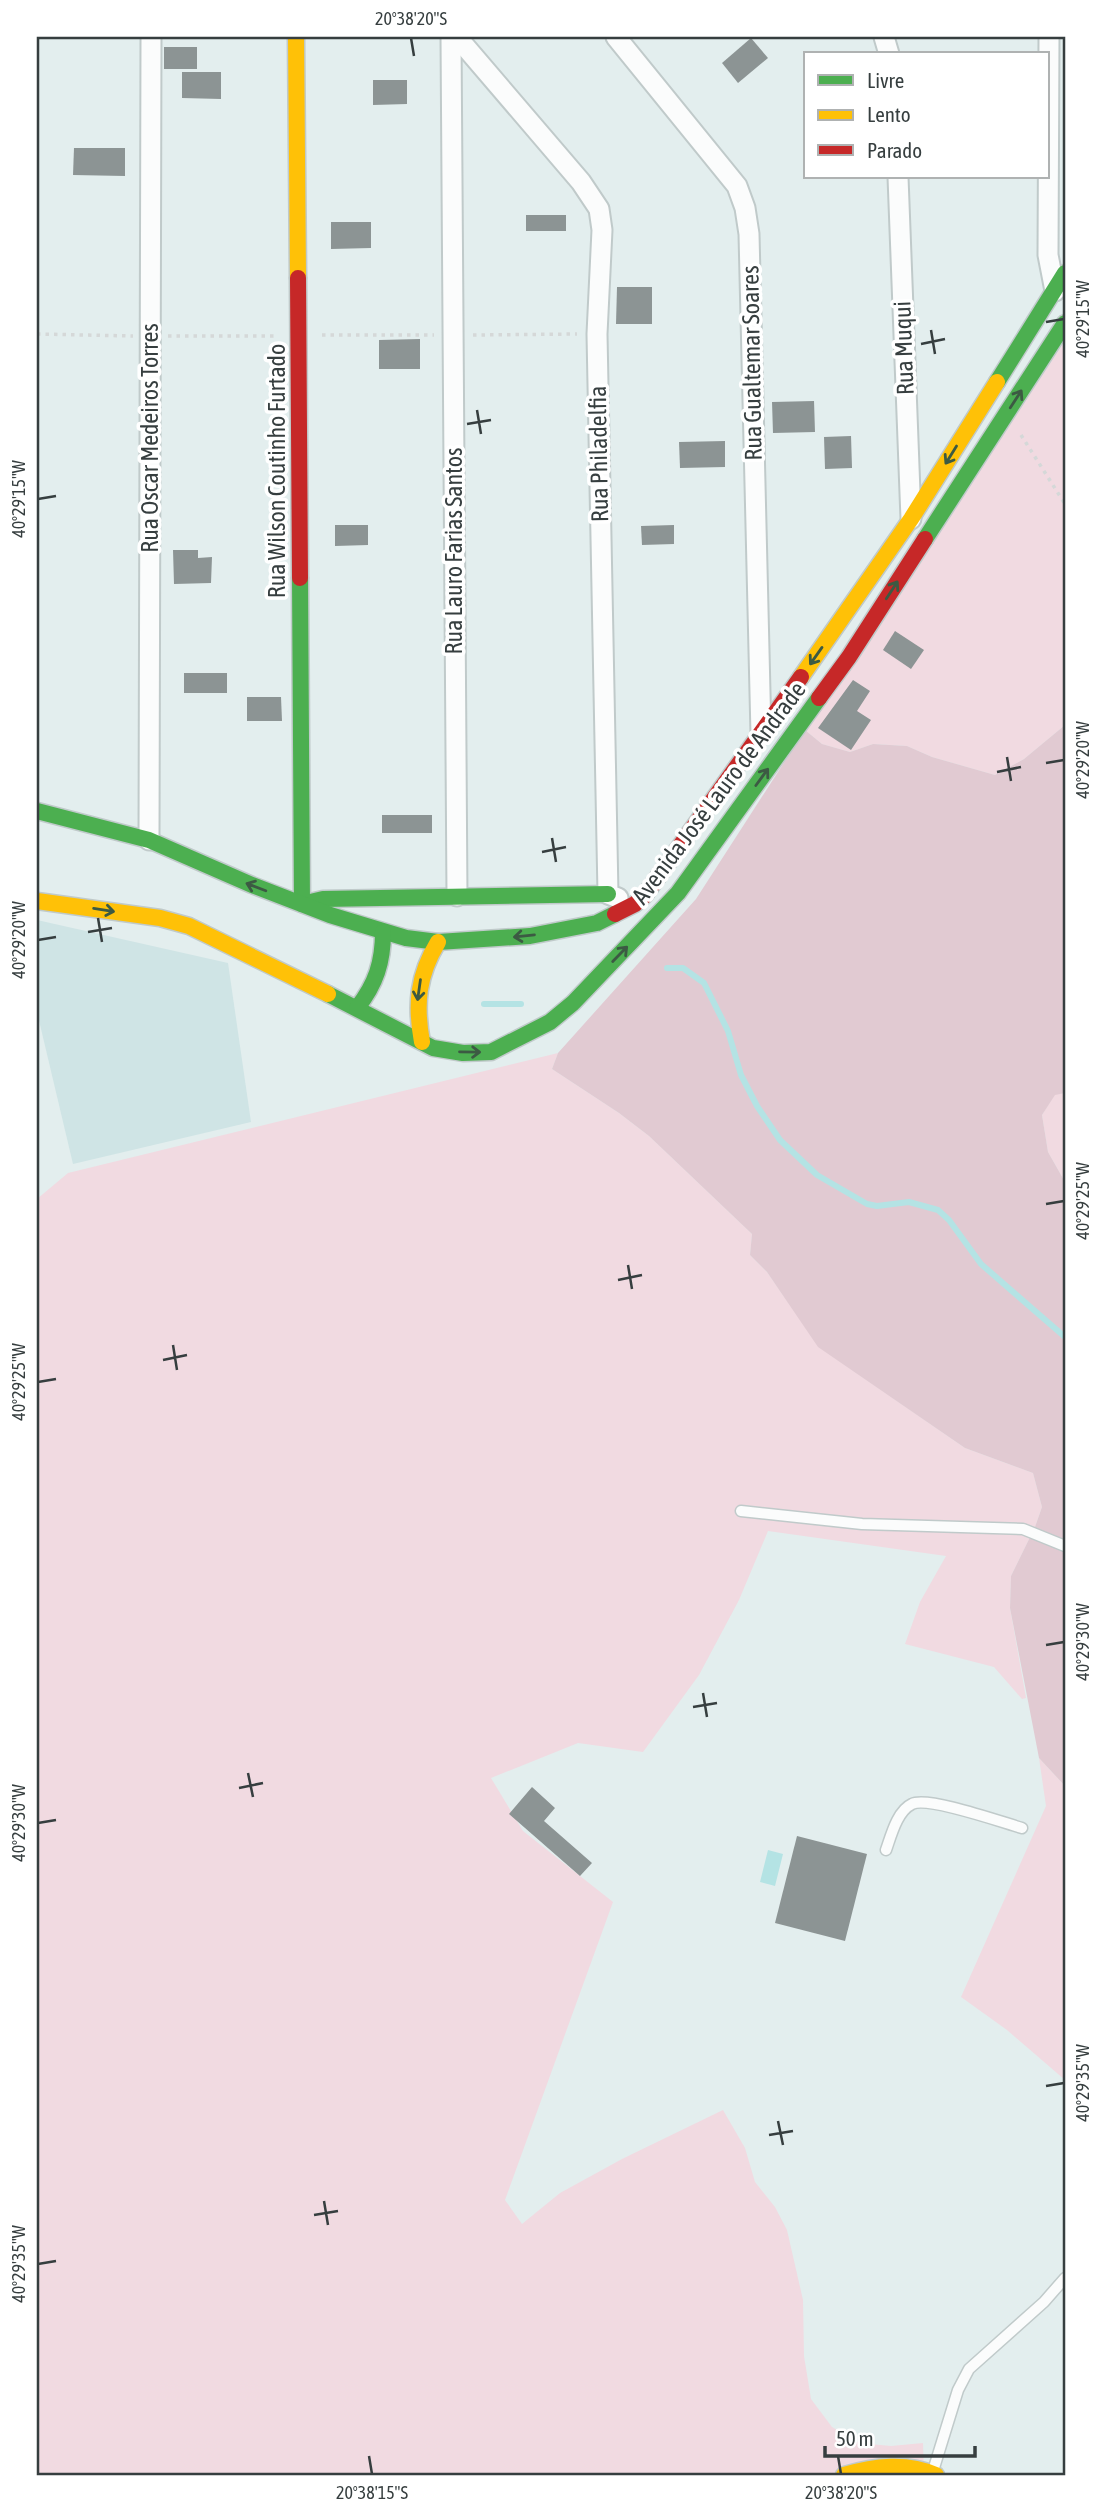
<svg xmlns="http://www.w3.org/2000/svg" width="1102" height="2512" font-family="'Asap Condensed',sans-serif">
  <rect width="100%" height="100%" fill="#e3eeee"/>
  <path fill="#cfe4e5" d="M37 920 228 963 251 1122 73 1164 37 1012Z"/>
  <g fill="#f1dae1">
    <path d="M1065 341V725L1024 759 995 775 932 757 907 746 873 744 850 752 822 744 805 730Z"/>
    <path d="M558 1053 552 1069 619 1113 649 1136 752 1234 750 1255 767 1272 819 1347 965 1448 1033 1473 1042 1507 1035 1527 1011 1576 1010 1608 1026 1698 1022 1699 994 1667 905 1644 920 1602 946 1556 768 1531 739 1600 699 1675 643 1752 578 1743 491 1778 523 1831 613 1902 505 2200 522 2224 560 2193 622 2159 723 2110 745 2148 755 2182 775 2207 787 2230 803 2300 804 2356 811 2399 832 2427 859 2443 891 2446 923 2443 924 2475H37V1199L68 1173Z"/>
    <path d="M1065 1093V1182L1048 1152 1042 1115 1055 1094Z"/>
    <path d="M1039 1758 1065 1786V2080L1007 2030 961 1997 1046 1806Z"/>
  </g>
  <path fill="#e1cad2" d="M1065 725V1093L1055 1095 1042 1115 1048 1152 1065 1182V1786L1039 1758 1010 1608 1011 1576 1035 1527 1042 1507 1033 1473 965 1448 818 1347 767 1272 750 1255 752 1234 649 1136 619 1113 552 1069 558 1053 696 899 805 730 822 744 850 752 873 744 907 746 932 757 995 775 1024 759Z"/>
  <path fill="#b4e3e4" d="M768 1850 783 1854 775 1886 760 1882Z"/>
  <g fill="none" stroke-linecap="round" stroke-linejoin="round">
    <g stroke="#b4e3e4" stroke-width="6">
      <path d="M667 968H683L704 983 728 1031 741 1075 757 1106 780 1140 817 1175 867 1204 877 1206 909 1202 938 1210 949 1220 981 1264 1065 1337"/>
      <path d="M484 1004H521"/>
    </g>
  </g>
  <g fill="#8c9494">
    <path d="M751 38 768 58 738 83 722 63Z"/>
    <rect x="164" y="47" width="33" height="22"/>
    <path d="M182 72H221V99L182 98Z"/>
    <path d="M373 80H407V104L373 105Z"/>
    <path d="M74 148H125V176L73 175Z"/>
    <rect x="526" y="215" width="40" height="16"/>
    <path d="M331 222H371V248L331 249Z"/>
    <path d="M617 287H652V324H616Z"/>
    <path d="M420 339V369H379V340Z"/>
    <path d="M814 401 815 432 773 433 772 402Z"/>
    <path d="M851 436 852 468 825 469 824 437Z"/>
    <path d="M725 441V467L680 468 679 442Z"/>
    <path d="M335 525H368V545L335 546Z"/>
    <path d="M674 525V544L642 545 641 526Z"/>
    <path d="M173 550H198V558L212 557 211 583 174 584Z"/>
    <path d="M895 631 924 650 911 669 883 650Z"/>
    <rect x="184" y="673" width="43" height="20"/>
    <path d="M853 680 870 691 857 711 871 720 851 750 818 728Z"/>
    <path d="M247 697H281L282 721H247Z"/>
    <rect x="382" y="815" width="50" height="18"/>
    <path d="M532 1787 555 1808 544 1821 592 1863 580 1876 509 1814Z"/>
    <path d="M797 1836 867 1854 845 1941 775 1923Z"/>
  </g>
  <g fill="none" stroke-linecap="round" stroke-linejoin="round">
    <g stroke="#c0caca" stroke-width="13">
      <g id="lane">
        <path d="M741 1511 862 1524 1023 1529 1065 1546"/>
        <path d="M886 1850C891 1836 897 1811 912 1804 928 1796 1001 1822 1022 1828"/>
        <path d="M933 2471 958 2390 969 2369 1044 2302 1065 2278"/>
      </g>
    </g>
    <g stroke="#c0caca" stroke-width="23">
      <g id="street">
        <path d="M451 37 457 896"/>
        <path d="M457 37 581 182 599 209 602 230 597 334 608 894 618 898"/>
        <path d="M616 37 737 186 745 208 749 234 761 734"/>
        <path d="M884 37 889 54"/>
        <path d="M1049 37 1048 255 1055 291"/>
        <path d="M898 177 911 519"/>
        <path d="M149 840 151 37"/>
      </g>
    </g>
    <g stroke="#c0caca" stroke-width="19">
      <g id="fast">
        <path d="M997 382 1065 273"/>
        <path d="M925 539 1065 323"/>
        <path d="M300 578 302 904 323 899 608 894"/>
        <path d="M37 811 149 840 252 885 330 915 406 938 438 942 530 936 597 923 615 914"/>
        <path d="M328 994 433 1048 463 1053 491 1052 550 1022 573 1003 678 893 819 698"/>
        <path d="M357 1008C376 984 383 962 383 932"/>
      </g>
    </g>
    <g stroke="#c0caca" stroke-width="19">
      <g id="slow">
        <path d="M296 37 298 278"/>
        <path d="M801 677 911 519 997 382"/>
        <path d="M37 901 160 918 189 926 328 994"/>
        <path d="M422 1042C415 1004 418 975 438 942"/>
        <path d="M844 2475C875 2466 906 2462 936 2475"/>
      </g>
    </g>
    <g stroke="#c0caca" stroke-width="19">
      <g id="jam">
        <path d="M298 278 300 578"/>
        <path d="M819 698 849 657 925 539"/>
        <path d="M615 914 635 904 645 895 801 677"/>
      </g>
    </g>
    <g stroke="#d5d8d8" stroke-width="3.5" stroke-dasharray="3.5 5" stroke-linecap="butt">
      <path d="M37 334 133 336"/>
      <path d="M322 335H434"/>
      <path d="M473 335 577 334"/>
      <path d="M168 336H276"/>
      <path d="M1021 435 1065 504"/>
    </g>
    <use href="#lane" stroke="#fbfcfc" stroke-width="10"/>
    <use href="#street" stroke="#fbfcfc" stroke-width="19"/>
    <use href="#fast" stroke="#4caf50" stroke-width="16"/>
    <use href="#slow" stroke="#ffc107" stroke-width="16"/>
    <use href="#jam" stroke="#c62828" stroke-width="16"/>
  </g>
  <defs><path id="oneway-shaft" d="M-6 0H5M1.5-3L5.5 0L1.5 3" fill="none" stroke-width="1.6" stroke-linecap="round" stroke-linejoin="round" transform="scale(1.75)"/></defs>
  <g stroke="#3c5a43">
    <use href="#oneway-shaft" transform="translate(1016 399) rotate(-57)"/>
    <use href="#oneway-shaft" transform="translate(951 455) rotate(122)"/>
    <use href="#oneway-shaft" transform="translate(892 590) rotate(-57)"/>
    <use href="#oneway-shaft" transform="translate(816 656) rotate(125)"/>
    <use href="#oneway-shaft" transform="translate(762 777) rotate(-54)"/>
    <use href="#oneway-shaft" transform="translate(256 887) rotate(-159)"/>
    <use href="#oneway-shaft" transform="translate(104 910) rotate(9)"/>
    <use href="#oneway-shaft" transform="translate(524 936) rotate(174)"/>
    <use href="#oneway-shaft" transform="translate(620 954) rotate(-46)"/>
    <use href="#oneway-shaft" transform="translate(419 990) rotate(98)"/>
    <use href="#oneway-shaft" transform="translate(470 1052) rotate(1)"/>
  </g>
  <path fill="none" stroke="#363e3f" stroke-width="2.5" d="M411 38 414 56M1046 322 1064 319M931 330 935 354M921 344 945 339M477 410 481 434M467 424 491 420M38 499 56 496M1007 757 1011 781M1046 763 1064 760M997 772 1021 767M552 838 556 862M542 852 566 847M98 918 102 942M88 932 112 928M38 940 56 937M1046 1204 1064 1201M628 1265 632 1289M618 1280 642 1275M173 1345 177 1370M163 1360 187 1355M38 1382 56 1379M1046 1645 1064 1642M703 1693 707 1717M693 1707 717 1703M248 1773 253 1797M239 1788 263 1783M38 1823 56 1820M1046 2086 1064 2083M778 2121 783 2145M769 2135 793 2131M324 2201 328 2225M314 2215 338 2211M38 2264 56 2261M369 2456 372 2474M838 2456 841 2474"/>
  <g text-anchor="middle" stroke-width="7" stroke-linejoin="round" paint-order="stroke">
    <g font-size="24" fill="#363e3f" stroke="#fff">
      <text transform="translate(904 348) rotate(-92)" y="8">Rua Muqui</text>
      <text transform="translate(752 363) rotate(-91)" y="8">Rua Gualtemar Soares</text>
      <text transform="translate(150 438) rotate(-90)" y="8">Rua Oscar Medeiros Torres</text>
      <text transform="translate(599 454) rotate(-91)" y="8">Rua Philadelfia</text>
      <text transform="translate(277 471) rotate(-90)" y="8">Rua Wilson Coutinho Furtado</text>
      <text transform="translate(454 551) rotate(-90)" y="8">Rua Lauro Farias Santos</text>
      <text transform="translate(719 793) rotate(-53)" y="8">Avenida José Lauro de Andrade</text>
    </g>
  </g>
  <rect width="1102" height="2512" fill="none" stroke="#ffffff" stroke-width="77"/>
  <rect x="804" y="52" width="245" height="126" fill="#ffffff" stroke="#afb2b2" stroke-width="2"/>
  <rect x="818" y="75" width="35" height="10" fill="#4caf50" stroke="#afb2b2" stroke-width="2"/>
  <text x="867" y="88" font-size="21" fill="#363e3f">Livre</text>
  <rect x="818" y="110" width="35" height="10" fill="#ffc107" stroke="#afb2b2" stroke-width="2"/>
  <text x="867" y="122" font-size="21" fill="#363e3f">Lento</text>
  <rect x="818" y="145" width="35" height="10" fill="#c62828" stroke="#afb2b2" stroke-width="2"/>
  <text x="867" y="158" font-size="21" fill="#363e3f">Parado</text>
  <path d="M825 2446v10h150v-10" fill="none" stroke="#363e3f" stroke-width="3.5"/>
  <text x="836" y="2446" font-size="21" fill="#363e3f" stroke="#ffffff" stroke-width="5" paint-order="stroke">50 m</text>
  <rect x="38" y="38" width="1026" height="2436" fill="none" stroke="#363e3f" stroke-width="2.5"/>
  <g font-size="18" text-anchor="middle" fill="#363e3f">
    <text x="411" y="25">20°38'20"S</text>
    <text transform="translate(1083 319) rotate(-90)" y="6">40°29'15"W</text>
    <text transform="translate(19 499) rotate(-90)" y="6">40°29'15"W</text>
    <text transform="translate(1083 760) rotate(-90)" y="6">40°29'20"W</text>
    <text transform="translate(19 940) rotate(-90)" y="6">40°29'20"W</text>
    <text transform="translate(1083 1201) rotate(-90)" y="6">40°29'25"W</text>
    <text transform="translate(19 1382) rotate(-90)" y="6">40°29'25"W</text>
    <text transform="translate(1083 1642) rotate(-90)" y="6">40°29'30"W</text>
    <text transform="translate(19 1823) rotate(-90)" y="6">40°29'30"W</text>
    <text transform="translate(1083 2083) rotate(-90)" y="6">40°29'35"W</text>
    <text transform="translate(19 2264) rotate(-90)" y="6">40°29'35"W</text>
    <text x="372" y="2499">20°38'15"S</text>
    <text x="841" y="2499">20°38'20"S</text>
  </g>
</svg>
